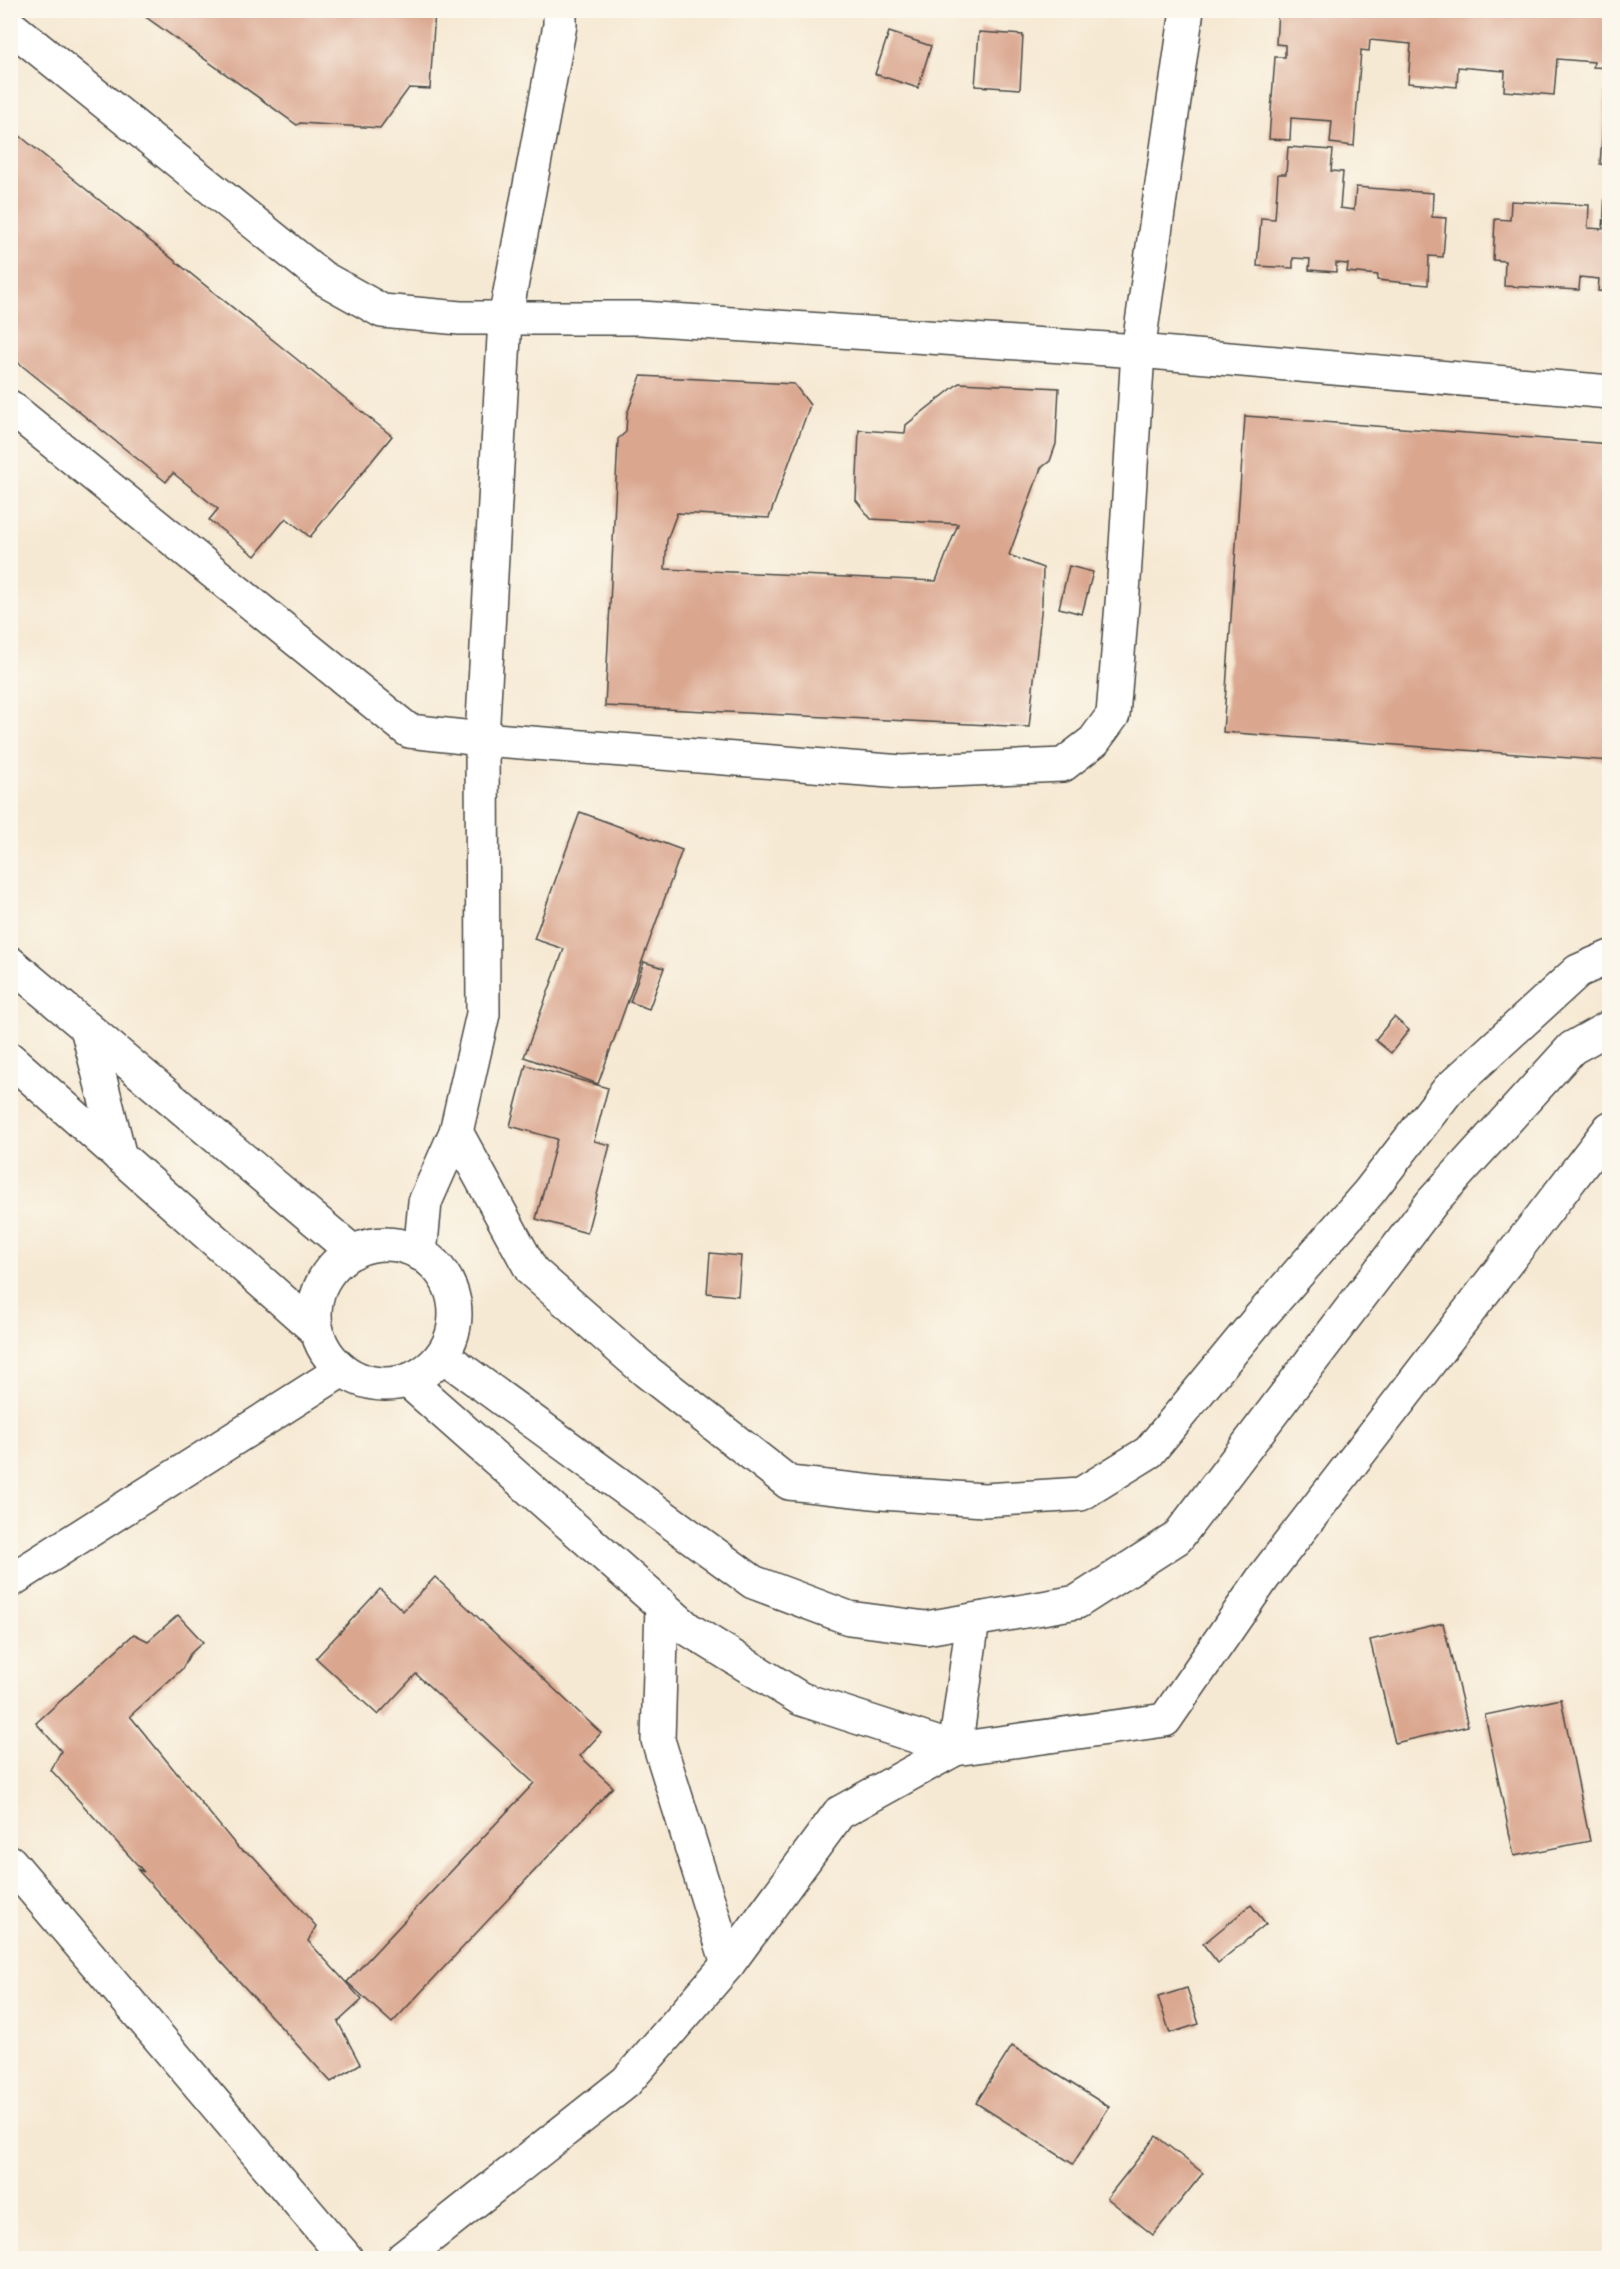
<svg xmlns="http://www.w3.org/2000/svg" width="1620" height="2269" font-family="Pangolin,sans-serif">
  <rect width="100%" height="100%" fill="#fbf7ec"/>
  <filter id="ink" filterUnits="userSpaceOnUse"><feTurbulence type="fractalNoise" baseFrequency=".0167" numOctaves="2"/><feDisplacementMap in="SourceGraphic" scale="12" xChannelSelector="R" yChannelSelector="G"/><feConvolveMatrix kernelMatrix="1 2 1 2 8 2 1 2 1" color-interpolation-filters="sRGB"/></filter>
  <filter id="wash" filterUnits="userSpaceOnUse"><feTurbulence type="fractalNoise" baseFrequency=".008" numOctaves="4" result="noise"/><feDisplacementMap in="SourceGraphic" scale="24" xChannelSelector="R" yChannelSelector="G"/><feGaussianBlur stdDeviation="1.35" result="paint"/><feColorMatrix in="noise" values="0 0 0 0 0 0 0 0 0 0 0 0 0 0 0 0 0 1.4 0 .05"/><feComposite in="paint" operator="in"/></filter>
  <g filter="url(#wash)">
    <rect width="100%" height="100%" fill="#f6e9d3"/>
    <g id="blocks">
      <g fill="#daa68e">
        <path d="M136 10H435L430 89 409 88 380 128 300 123 297 125Z"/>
        <path d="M1278 10H1571L1606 13V10H1610V68L1593 67 1594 62 1557 59 1554 95 1504 91 1505 71 1458 67 1457 87 1408 83 1411 44 1370 40 1369 51 1361 50 1354 146 1330 143 1332 121 1291 118 1290 140 1269 139 1275 57H1285V45L1276 44Z"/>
        <path d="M889 32 931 46 918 88 875 74Z"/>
        <path d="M979 32 1023 35 1020 89 975 86Z"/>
        <path d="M1606 84H1610V165L1600 164Z"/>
        <path d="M10 128 392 436 310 537 286 518 255 556 209 520 218 509 173 473 166 482 10 356Z"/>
        <path d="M1288 147 1333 150 1331 171 1343 172 1340 208 1354 210 1356 187 1433 193 1432 217 1446 218 1443 257 1429 256 1428 285 1377 280 1378 275 1347 272 1348 264 1336 263V272L1309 270 1310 259 1293 258V268L1257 266 1261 218 1275 219 1278 174H1286Z"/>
        <path d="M1605 193H1610V292L1598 291 1599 279 1580 277 1579 290 1504 286 1505 261 1493 260 1495 219 1510 220 1511 201 1589 205 1588 228 1603 229Z"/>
        <path d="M641 376 794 384 810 405 769 518 677 513 667 540 665 569 936 581 958 524 871 519 856 500 859 430 905 433 906 425 959 383 1059 388 1056 444 1050 461 1041 468 1009 555 1043 568 1042 603 1029 727 605 706 618 439 626 432 627 414Z"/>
        <path d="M1245 416 1610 444V761L1223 732Z"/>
        <path d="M1069 566 1093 572 1082 614 1059 608Z"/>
        <path d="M580 812 682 850 598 1084 524 1057 564 949 534 939Z"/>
        <path d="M644 962 664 968 649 1009 630 1002Z"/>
        <path d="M1394 1017 1409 1030 1391 1053 1375 1040Z"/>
        <path d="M526 1065 608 1088 594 1141 610 1145 587 1233 536 1219 557 1139 510 1126Z"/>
        <path d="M710 1253 741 1256 738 1296 707 1293Z"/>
        <path d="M435 1577 601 1733 580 1756 613 1787 392 2023 347 1982 534 1783 416 1674 378 1715 316 1658 380 1589 403 1611Z"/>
        <path d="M178 1615 203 1642 190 1654 182 1669 130 1716 239 1849 254 1857 316 1926 308 1941 362 2000 338 2022 360 2064 331 2082 137 1869 144 1872 51 1770 61 1751 36 1723 134 1634 148 1641Z"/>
        <path d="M1443 1623 1468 1726 1395 1743 1370 1640Z"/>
        <path d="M1561 1699 1590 1841 1514 1856 1485 1715Z"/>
        <path d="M1251 1905 1266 1924 1218 1963 1203 1944Z"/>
        <path d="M1187 1988 1199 2024 1170 2033 1158 1997Z"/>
        <path d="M1012 2046 1109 2107 1073 2164 976 2103Z"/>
        <path d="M10 2106H14L12 2136H10Z"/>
        <path d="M1156 2136 1203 2173 1153 2235 1107 2198Z"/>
      </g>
    </g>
  </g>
  <g filter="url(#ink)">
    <use href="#blocks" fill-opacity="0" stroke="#494844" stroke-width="1.5"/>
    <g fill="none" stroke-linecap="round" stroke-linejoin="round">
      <g stroke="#494844" stroke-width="36">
        <g id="minor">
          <path d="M10 26 323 278 382 311 460 318H641L1138 351 1610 392"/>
          <path d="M10 407 409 731 482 739 902 772 1063 765 1094 741 1113 715 1124 579 1138 351 1187 10"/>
          <path d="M10 963 353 1252"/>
          <path d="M87 1028 120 1157"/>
          <path d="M10 1059 317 1331"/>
          <path d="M456 1132 532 1271 646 1371 789 1483 882 1493 984 1500 1081 1494 1149 1452 1261 1316 1369 1192 1448 1090 1578 971 1610 957"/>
          <circle cx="385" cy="1314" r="70"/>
          <path d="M420 1254 425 1202 456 1132 483 1014 482 739 505 319 560 25V10"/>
          <path d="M442 1355 753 1582 849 1618 926 1628 1077 1602 1177 1538 1433 1201 1572 1048 1610 1027"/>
          <path d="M408 1381 688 1629 801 1699 955 1749 1165 1720 1263 1578 1610 1128"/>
          <path d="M10 1581 342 1370"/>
          <path d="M662 1605 658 1740 728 1964"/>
          <path d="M10 1862 346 2258"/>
          <path d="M403 2258 626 2082 728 1964 839 1813 955 1749 973 1620"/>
        </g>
      </g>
      <use href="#minor" stroke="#fff" stroke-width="33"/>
    </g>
  </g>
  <rect width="1620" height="2269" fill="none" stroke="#fbf7ec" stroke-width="36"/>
</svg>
